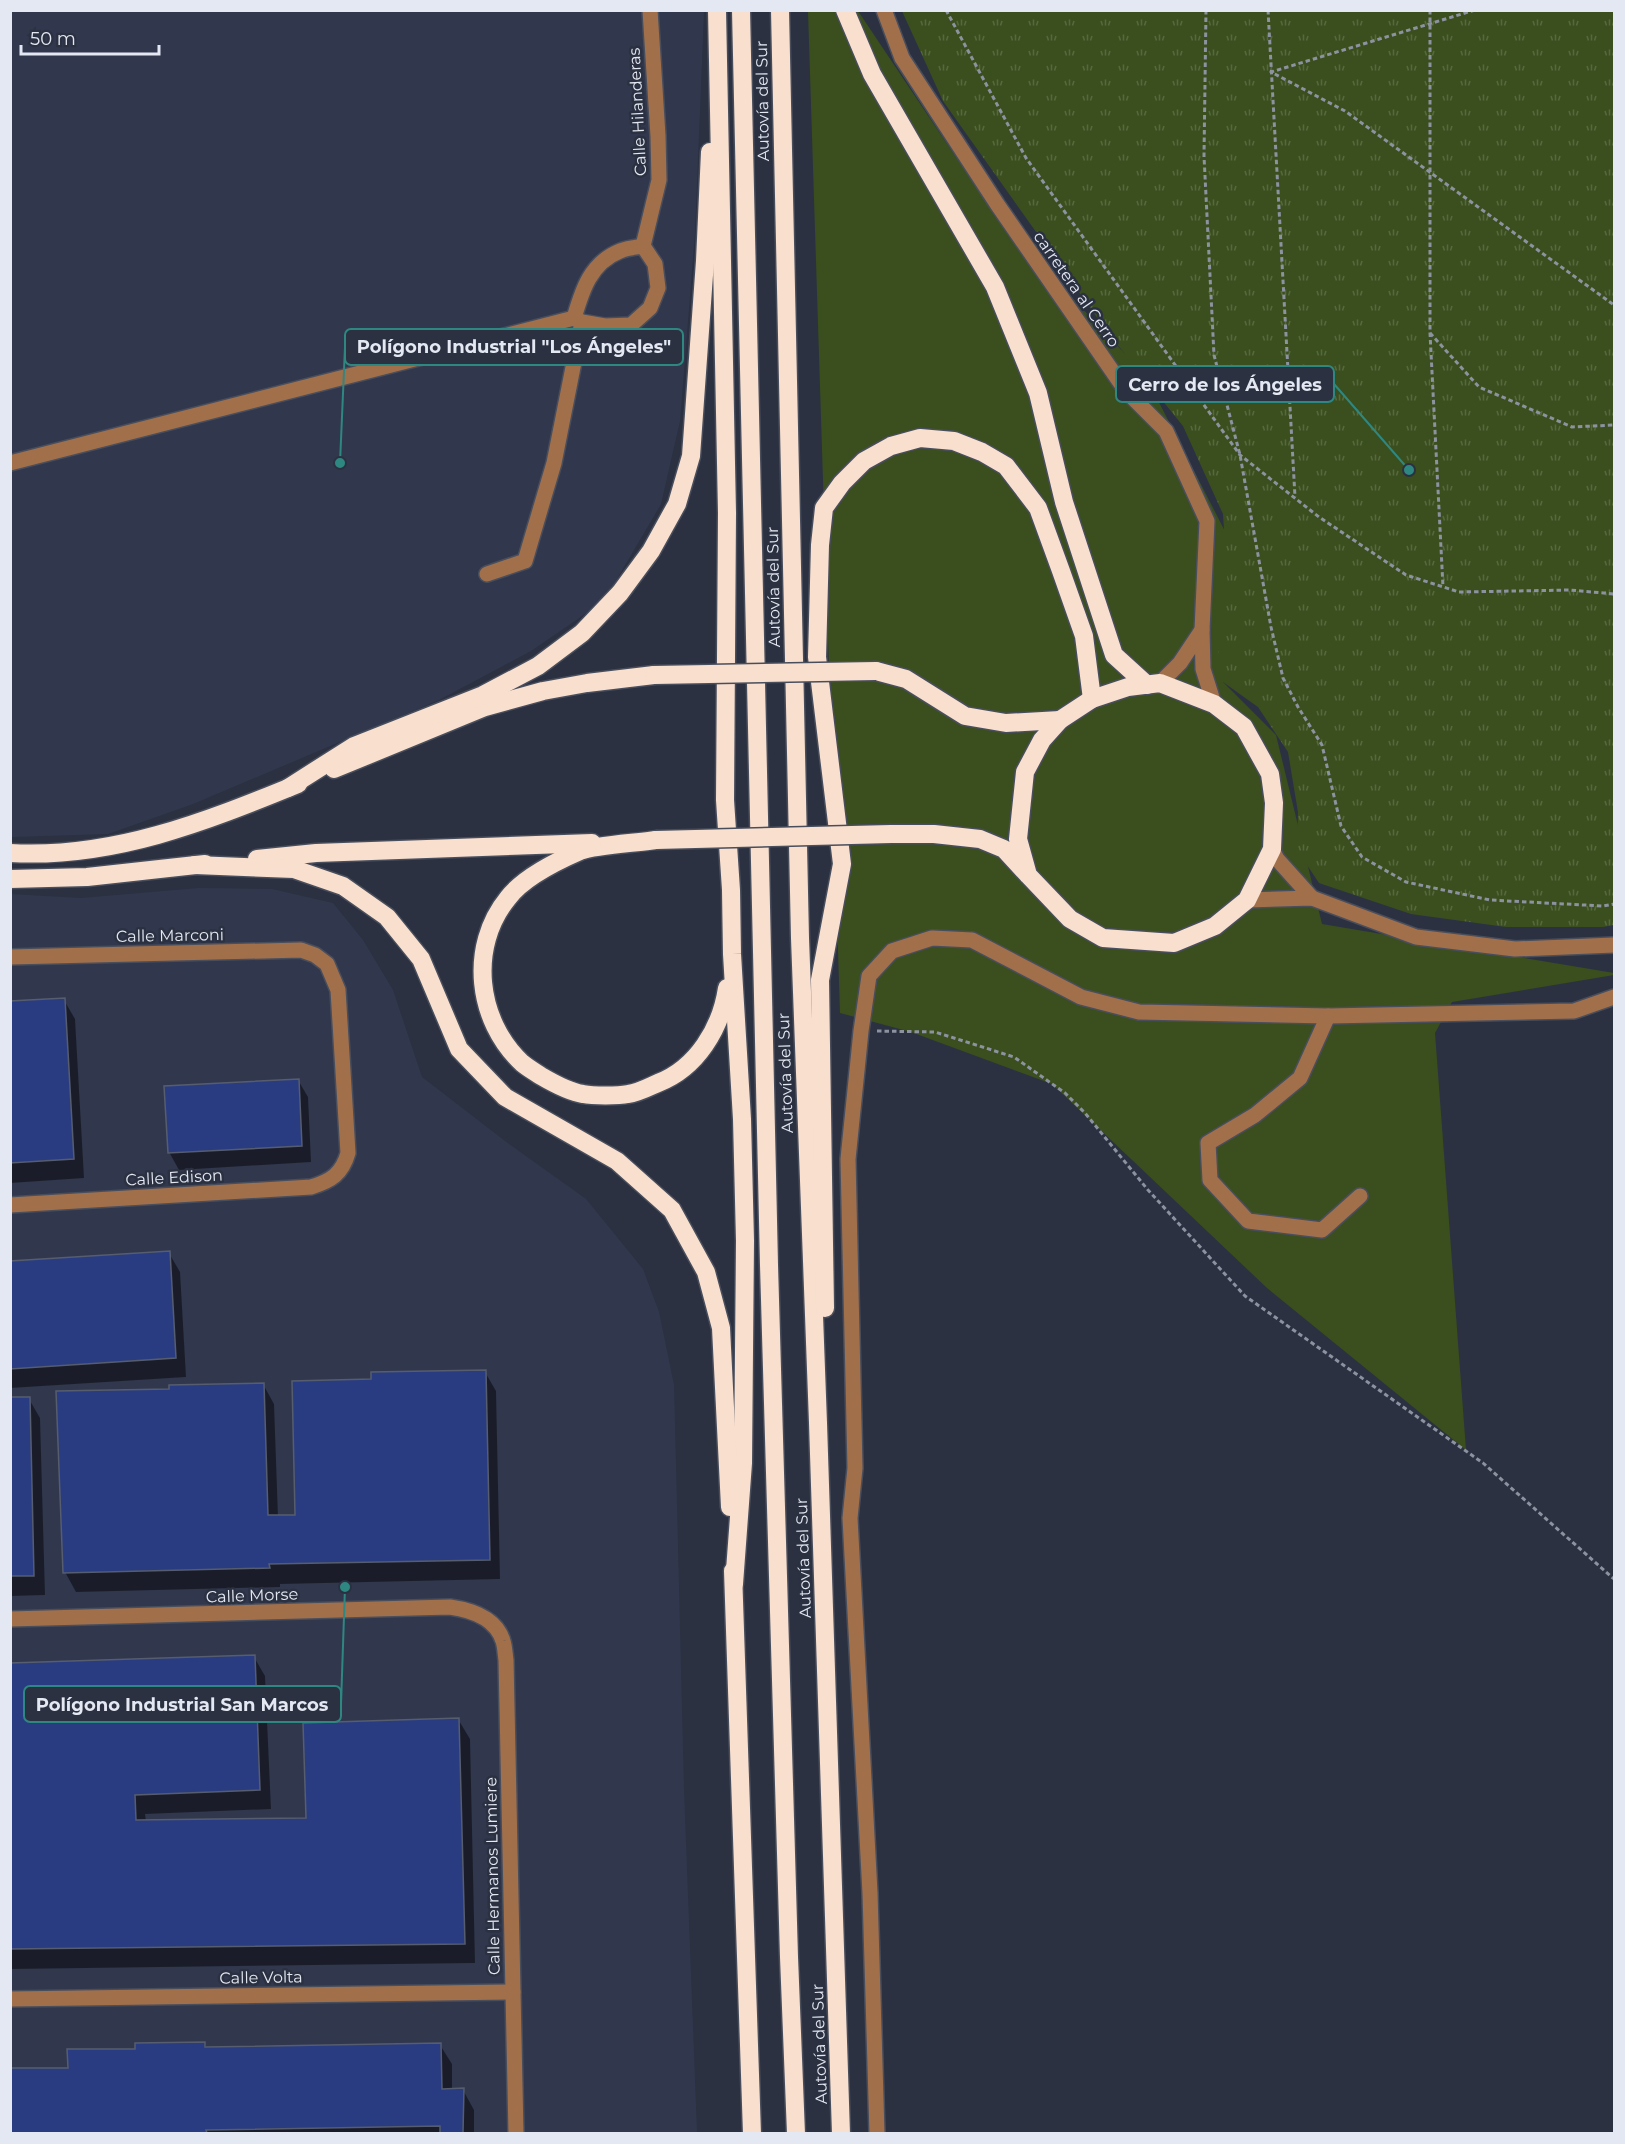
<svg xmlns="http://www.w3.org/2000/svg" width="1625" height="2144" font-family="Montserrat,sans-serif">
  <defs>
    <pattern id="park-tufts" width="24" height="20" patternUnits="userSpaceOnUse" patternTransform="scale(1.5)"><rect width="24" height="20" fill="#3a4f1d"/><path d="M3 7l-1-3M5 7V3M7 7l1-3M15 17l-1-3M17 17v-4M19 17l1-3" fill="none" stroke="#56683e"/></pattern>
  </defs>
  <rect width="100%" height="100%" fill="#2b3141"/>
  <g fill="#31384e">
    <path d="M10 11H704L695 233 680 421 661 504 604 601 531 651 439 700 193 804 108 834 11 837Z"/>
    <path d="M199 888 272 889 333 903 363 940 393 990 422 1077 505 1141 586 1199 643 1269 659 1312 674 1385 684 1790 697 2133H11L10 894 81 898Z"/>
  </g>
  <path fill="#3a4f1d" d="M808 11H858L996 217 1145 375 1231 543 1223 682 1276 735 1322 924 1614 973V975L1452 1002 1435 1033 1466 1450 1267 1288 1052 1084 911 1032 840 1013Z"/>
  <path fill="url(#park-tufts)" d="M902 11H1614V925L1603 927H1506L1411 914 1319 883 1297 850 1298 812 1288 752 1258 707 1223 682 1218 664 1219 629 1228 589 1223 514 1183 426 1108 333 943 101Z"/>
  <g fill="#0007">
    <path d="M64 1000 75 1019 84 1178 10 1183V1002Z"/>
    <path d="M298 1080 308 1097 311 1162 179 1170 169 1152Z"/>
    <path d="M169 1253 180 1272 186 1377 10 1388V1263Z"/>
    <path d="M485 1372 496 1391 500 1579 280 1584V1587L76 1592 65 1572 171 1391 263 1384 274 1404 278 1517 296 1516 373 1380Z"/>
    <path d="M10 1399H29L40 1418 45 1595 10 1596Z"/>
    <path d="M254 1657 265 1676 271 1809 145 1814 146 1821 308 1819 458 1719 470 1739 475 1963 10 1969V1665Z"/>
    <path d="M205 2044 207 2048 440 2045 452 2064V2090H463L474 2110V2134H10V2070L69 2069 137 2050Z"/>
  </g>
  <g fill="#2a3c81" stroke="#565d6e" stroke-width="1.5">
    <path d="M65 998 74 1159 10 1163V1001Z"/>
    <path d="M299 1079 302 1146 168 1153 164 1086Z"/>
    <path d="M170 1251 176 1358 10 1369V1261Z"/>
    <path d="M486 1370 490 1560 269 1564 270 1568 63 1573 56 1391 169 1389V1385L264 1383 268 1515H295L292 1381 371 1379V1372Z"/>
    <path d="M10 1397H30L34 1576H10Z"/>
    <path d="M255 1655 260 1790 135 1795 136 1820 306 1818 303 1723 459 1718 465 1944 10 1949V1663Z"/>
    <path d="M205 2042V2047L441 2043 442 2089 464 2088 463 2133H440V2126L206 2130 207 2133H10V2068H68L67 2049H135V2043Z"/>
  </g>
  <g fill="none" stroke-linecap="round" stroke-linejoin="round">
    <g stroke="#494e5d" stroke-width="18">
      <g id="minor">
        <path d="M884 10 902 58 997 204 1126 391 1166 431 1207 521 1202 630 1203 669 1214 704"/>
        <path d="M643 246 659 180 658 136 650 10"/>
        <path d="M10 463 574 318 582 322 605 326 631 325 650 308 658 288 655 264 643 246C636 247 627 248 620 251 590 263 582 291 574 318"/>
        <path d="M487 574 525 561 554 463 582 322"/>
        <path d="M1160 683 1180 663 1202 630"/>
        <path d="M1272 849 1277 859 1312 898"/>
        <path d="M1247 900 1312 898 1416 937 1515 949 1614 945"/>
        <path d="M10 957 301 950 315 955 327 964 338 990 348 1153C342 1174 331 1181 311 1187L10 1205"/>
        <path d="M1328 1016 1300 1078 1255 1115 1208 1143 1210 1180 1248 1221 1322 1230 1360 1196"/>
        <path d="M10 1619 450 1607C471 1610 496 1618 503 1641 505 1647 505 1654 506 1660L516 2134"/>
        <path d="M10 1999 513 1992"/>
        <path d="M877 2134 870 1893 850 1518 855 1468 848 1159 861 1031 869 976 892 951 932 938 972 940 1081 997 1139 1012 1328 1016 1574 1011 1614 997"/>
      </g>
    </g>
    <g stroke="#494e5d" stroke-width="21">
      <g id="highway">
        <path d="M717 10 727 513 725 800 731 890 732 954 742 1119 745 1241 743 1463 734 1584"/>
        <path d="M741 10 769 1265 789 1957 796 2134"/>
        <path d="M780 10 800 938 818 1423 841 2134"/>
        <path d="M845 10 872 74 995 287 1038 393 1064 502 1114 655 1147 685"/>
        <path d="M876 671 906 679 965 716 1006 723 1060 720"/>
        <path d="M334 769 485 707 543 691 587 683 654 675"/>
        <path d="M288 788 354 746 483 695 538 666 582 633 620 593 651 551 677 504 691 456 705 261 710 152"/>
        <path d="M891 834H934L980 839 1004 849 1028 875 1070 919 1103 938 1174 943 1215 926 1247 900 1272 849 1274 803 1270 774 1244 727 1214 704 1160 683 1128 687 1092 699 1060 720 1042 740 1025 772 1018 839 1028 875"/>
        <path d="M656 840C637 843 595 845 580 851 557 861 523 878 508 898 468 947 477 1021 522 1063 528 1068 535 1072 541 1076 553 1083 569 1092 583 1094 593 1096 618 1096 628 1094 638 1093 649 1087 658 1083 697 1068 721 1028 727 988"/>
        <path d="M10 853C112 859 205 822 298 784"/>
        <path d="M257 859 316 853 592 843"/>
        <path d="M195 865 294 869 343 886 387 917 421 959 459 1049 505 1097 617 1161 672 1210 706 1272 721 1328 730 1507"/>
        <path d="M10 879 87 877 205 864"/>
        <path d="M825 1308 820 980 842 864 817 657 820 545 824 508 842 483 864 461 891 446 920 438 954 441 982 452 1006 466 1038 508 1061 571 1084 636 1092 699"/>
        <path d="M733 1571 752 2134"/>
      </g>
    </g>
    <g stroke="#8d92a0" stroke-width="3" stroke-dasharray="4.5 3" stroke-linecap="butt">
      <path d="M946 10 1026 158 1240 455 1319 517 1406 575 1459 592 1570 590 1614 594"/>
      <path d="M1206 10 1204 156 1214 355 1240 455 1271 627 1283 678 1298 707 1322 745 1341 826 1362 857 1406 882 1490 900 1603 906 1614 904"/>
      <path d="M1268 10 1295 497"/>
      <path d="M1430 10V333L1443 587"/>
      <path d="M1475 10 1271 72 1345 111 1614 305"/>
      <path d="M1430 333 1479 387 1572 427 1614 425"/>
      <path d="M877 1031 935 1032 1014 1057 1065 1093 1085 1113 1148 1190 1245 1296 1483 1463 1614 1579"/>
    </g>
    <use href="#minor" stroke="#a1704b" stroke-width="15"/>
    <use href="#highway" stroke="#f8dfce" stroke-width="18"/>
    <g stroke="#494e5d" stroke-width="21" stroke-linecap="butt">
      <g id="highway-bridge">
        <path d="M654 675 876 671"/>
        <path d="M656 840 891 834"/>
      </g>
    </g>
    <use href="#highway-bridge" stroke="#f8dfce" stroke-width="18"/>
  </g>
  <g text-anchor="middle" stroke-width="5" stroke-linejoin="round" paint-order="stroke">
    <g font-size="16" fill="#e4e8f3" stroke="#2b3141">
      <text transform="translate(762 101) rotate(-91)" y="6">Autovía del Sur</text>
      <text transform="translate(637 112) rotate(-93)" y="6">Calle Hilanderas</text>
      <text transform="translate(1077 289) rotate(55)" y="6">carretera al Cerro</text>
      <text transform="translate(773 587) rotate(-91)" y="6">Autovía del Sur</text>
      <text transform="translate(170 935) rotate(-1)" y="6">Calle Marconi</text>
      <text transform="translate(785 1073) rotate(-92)" y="6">Autovía del Sur</text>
      <text transform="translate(174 1177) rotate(-3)" y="6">Calle Edison</text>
      <text transform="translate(803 1558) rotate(-92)" y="6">Autovía del Sur</text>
      <text transform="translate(252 1595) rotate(-2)" y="6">Calle Morse</text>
      <text transform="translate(492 1876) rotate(-91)" y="6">Calle Hermanos Lumiere</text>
      <text transform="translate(261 1977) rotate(-1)" y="6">Calle Volta</text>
      <text transform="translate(819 2044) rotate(-92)" y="6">Autovía del Sur</text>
    </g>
  </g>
  <path fill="none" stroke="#2f8782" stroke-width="2" d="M340 463L345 347M1409 470L1334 384M345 1587L341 1704"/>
  <g fill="#2f8782" stroke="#2b3141" stroke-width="2">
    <circle cx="340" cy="463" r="6"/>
    <circle cx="1409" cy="470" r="6"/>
    <circle cx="345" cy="1587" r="6"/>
  </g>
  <g fill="#2b3141" stroke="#2f8782" stroke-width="2">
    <rect x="345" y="329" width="338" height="36" rx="6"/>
    <rect x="1116" y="366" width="218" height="36" rx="6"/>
    <rect x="24" y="1686" width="317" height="36" rx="6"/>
  </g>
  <g font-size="18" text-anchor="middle" font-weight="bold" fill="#e4e8f3">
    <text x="514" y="353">Polígono Industrial "Los Ángeles"</text>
    <text x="1225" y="391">Cerro de los Ángeles</text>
    <text x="182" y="1711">Polígono Industrial San Marcos</text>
  </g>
  <rect width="1625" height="2144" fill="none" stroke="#e4e8f3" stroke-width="24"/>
  <path d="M21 45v9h138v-9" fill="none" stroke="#e4e8f3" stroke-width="3"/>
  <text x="30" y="45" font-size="18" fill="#e4e8f3" stroke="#2b3141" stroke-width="4.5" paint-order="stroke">50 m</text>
</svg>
